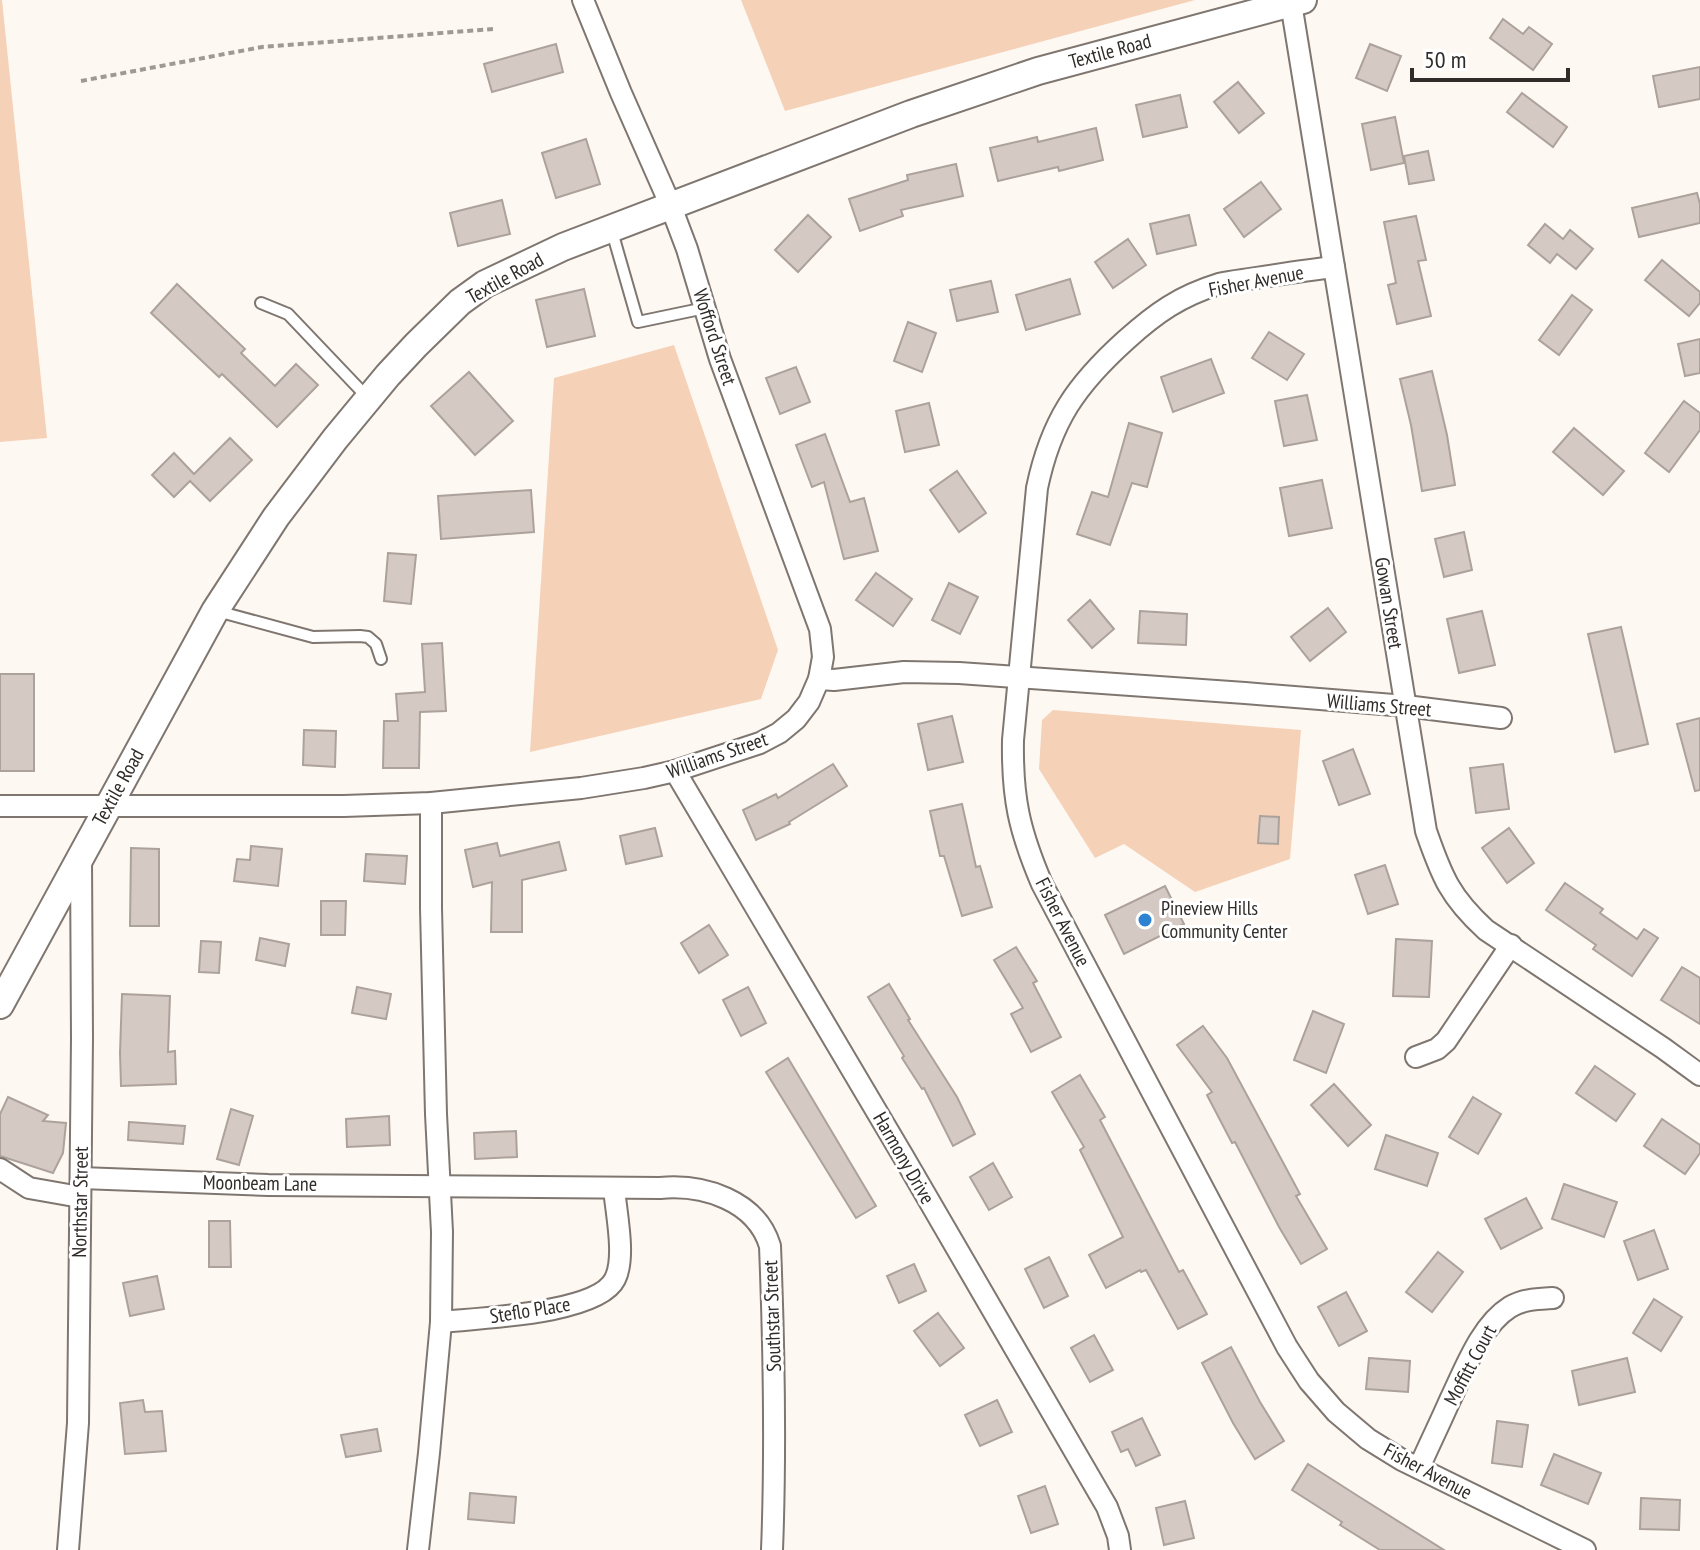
<svg xmlns="http://www.w3.org/2000/svg" width="1700" height="1550" font-family="'PT Sans Narrow',sans-serif">
  <rect width="100%" height="100%" fill="#fef8f3"/>
  <g fill="#f5d1b7">
    <path d="M0 0H2L47 438 0 442Z"/>
    <path d="M741 0H1195L785 111Z"/>
    <path d="M674 345 778 650 761 699 530 752 554 378Z"/>
    <path d="M1053 710 1301 730 1290 859 1195 892 1124 844 1095 858 1039 769 1042 720Z"/>
  </g>
  <g fill="#d4cac3" stroke="#aca29b" stroke-width="2">
    <path d="M1503 19 1523 34 1529 27 1552 44 1533 70 1490 38Z"/>
    <path d="M556 44 563 72 492 92 484 64Z"/>
    <path d="M1370 44 1401 56 1387 91 1356 78Z"/>
    <path d="M1700 67V99L1659 107 1653 76Z"/>
    <path d="M1238 82 1264 113 1239 133 1214 102Z"/>
    <path d="M1522 93 1567 127 1553 147 1507 112Z"/>
    <path d="M1180 95 1187 127 1143 137 1136 105Z"/>
    <path d="M1395 117 1404 163 1371 170 1362 124Z"/>
    <path d="M1096 128 1103 160 1059 171 1058 167 998 181 990 148 1037 137 1038 142Z"/>
    <path d="M586 139 600 184 556 198 542 153Z"/>
    <path d="M1428 151 1434 180 1409 184 1404 156Z"/>
    <path d="M956 164 963 196 901 210 903 216 860 231 849 199 908 180 907 175Z"/>
    <path d="M1261 182 1281 209 1244 237 1224 209Z"/>
    <path d="M1697 193 1700 204V223L1639 237 1632 208Z"/>
    <path d="M502 200 510 234 458 246 450 213Z"/>
    <path d="M808 215 831 237 798 272 775 250Z"/>
    <path d="M1189 215 1196 245 1157 254 1150 224Z"/>
    <path d="M1416 216 1426 260 1418 261 1431 316 1397 324 1388 285 1396 283 1384 222Z"/>
    <path d="M1545 224 1563 239 1570 230 1593 249 1576 269 1557 254 1550 263 1528 245Z"/>
    <path d="M1128 239 1146 265 1113 288 1095 262Z"/>
    <path d="M1662 260 1700 292V303L1689 316 1645 280Z"/>
    <path d="M1070 279 1080 314 1026 330 1016 295Z"/>
    <path d="M991 281 998 312 957 321 950 290Z"/>
    <path d="M177 284 245 349 241 353 275 386 296 364 318 385 277 427 222 374 219 377 151 313Z"/>
    <path d="M584 289 595 336 547 347 536 300Z"/>
    <path d="M1572 295 1592 310 1559 355 1539 340Z"/>
    <path d="M908 322 936 333 922 372 894 361Z"/>
    <path d="M1269 332 1304 354 1287 380 1252 358Z"/>
    <path d="M1700 339V373L1685 376 1678 344Z"/>
    <path d="M1211 359 1224 393 1173 412 1161 377Z"/>
    <path d="M796 367 810 402 780 414 766 378Z"/>
    <path d="M1432 371 1447 435 1455 485 1422 491 1411 425 1400 379Z"/>
    <path d="M469 372 513 421 475 455 431 406Z"/>
    <path d="M1307 395 1317 440 1284 446 1275 401Z"/>
    <path d="M1684 401 1700 413V430L1669 472 1645 453Z"/>
    <path d="M929 403 939 445 905 452 896 411Z"/>
    <path d="M1129 423 1162 433 1147 487 1132 483 1110 545 1077 534 1092 492 1108 497Z"/>
    <path d="M1574 428 1624 471 1603 495 1553 452Z"/>
    <path d="M825 434 850 502 864 498 878 551 844 559 824 482 812 487 796 445Z"/>
    <path d="M230 438 252 460 210 501 190 481 174 497 152 475 174 453 194 474Z"/>
    <path d="M957 471 986 513 959 532 930 490Z"/>
    <path d="M1322 480 1332 528 1289 536 1280 488Z"/>
    <path d="M531 490 534 532 441 539 438 496Z"/>
    <path d="M1464 532 1472 570 1444 577 1435 539Z"/>
    <path d="M388 553 416 555 411 604 384 601Z"/>
    <path d="M876 573 912 599 893 626 856 600Z"/>
    <path d="M949 583 978 597 960 634 932 620Z"/>
    <path d="M1090 600 1114 629 1092 648 1068 620Z"/>
    <path d="M1328 608 1346 632 1310 661 1291 637Z"/>
    <path d="M1140 611 1187 614 1186 645 1138 643Z"/>
    <path d="M1482 611 1495 665 1459 673 1447 619Z"/>
    <path d="M1621 627 1648 744 1615 752 1588 634Z"/>
    <path d="M442 643 446 711 420 712 419 768H383L384 721H398L396 694 425 692 422 644Z"/>
    <rect x="0" y="674" width="34" height="97"/>
    <path d="M952 716 963 762 928 770 918 724Z"/>
    <path d="M1700 718V790L1695 791 1677 724Z"/>
    <path d="M304 730 336 731 335 767 303 765Z"/>
    <path d="M1353 749 1370 794 1339 805 1323 761Z"/>
    <path d="M833 764 847 786 789 822 790 824 756 840 743 810 776 794 778 798Z"/>
    <path d="M1503 764 1509 809 1476 813 1470 768Z"/>
    <path d="M962 804 976 867 980 866 992 907 962 916 944 856H940L930 811Z"/>
    <path d="M1260 816 1279 817 1278 844 1258 843Z"/>
    <path d="M655 828 662 856 626 864 620 836Z"/>
    <path d="M1509 828 1534 863 1507 883 1482 848Z"/>
    <path d="M559 842 566 870 522 880V932H491L492 882 473 887 465 850 497 843 500 856Z"/>
    <path d="M251 846 282 849 278 886 234 881 237 859 250 860Z"/>
    <path d="M131 848 159 849V926H130Z"/>
    <path d="M366 854 407 856 405 884 364 881Z"/>
    <path d="M1385 865 1398 904 1368 914 1355 875Z"/>
    <path d="M1565 883 1603 909 1600 913 1637 939 1644 929 1658 938 1632 976 1593 949 1596 945 1546 910Z"/>
    <path d="M1165 886 1184 924 1124 954 1105 915Z"/>
    <path d="M321 901H346L345 935H321Z"/>
    <path d="M709 925 728 955 699 973 681 943Z"/>
    <path d="M260 938 289 944 285 966 256 960Z"/>
    <path d="M1396 939 1432 941 1429 997 1393 996Z"/>
    <path d="M201 941 221 942 219 973 199 972Z"/>
    <path d="M1016 947 1037 981 1033 983 1061 1037 1031 1052 1011 1014 1023 1008 994 960Z"/>
    <path d="M1682 967 1700 978V1024L1661 1000Z"/>
    <path d="M889 984 910 1019 908 1020 957 1097 975 1134 953 1146 924 1088 922 1089 902 1058 904 1056 868 997Z"/>
    <path d="M357 987 391 994 386 1019 352 1013Z"/>
    <path d="M748 987 766 1023 741 1036 723 1000Z"/>
    <path d="M122 994 170 996 168 1052 175 1051 176 1084 121 1086 120 1053Z"/>
    <path d="M1313 1011 1344 1024 1326 1073 1294 1060Z"/>
    <path d="M1203 1026 1227 1058 1300 1194 1296 1196 1327 1249 1301 1264 1279 1227 1235 1142 1232 1143 1207 1095 1212 1092 1177 1045Z"/>
    <path d="M788 1058 876 1206 856 1218 766 1072Z"/>
    <path d="M1595 1066 1635 1094 1616 1121 1576 1093Z"/>
    <path d="M1080 1075 1105 1117 1100 1120 1179 1272 1183 1270 1207 1314 1178 1329 1146 1270 1141 1272 1140 1270 1106 1288 1089 1255 1123 1237 1080 1150 1084 1147 1052 1092Z"/>
    <path d="M1334 1084 1371 1125 1348 1146 1311 1105Z"/>
    <path d="M8 1097 48 1115 43 1121 66 1123 63 1153 53 1173 0 1156V1114Z"/>
    <path d="M1473 1097 1501 1114 1478 1154 1449 1137Z"/>
    <path d="M231 1109 253 1116 239 1165 217 1159Z"/>
    <path d="M389 1116 390 1145 347 1147 346 1119Z"/>
    <path d="M1662 1119 1700 1145V1153L1685 1174 1644 1146Z"/>
    <path d="M129 1122 185 1126 183 1144 128 1140Z"/>
    <path d="M516 1131 517 1157 475 1159 474 1133Z"/>
    <path d="M1386 1135 1438 1153 1427 1186 1375 1169Z"/>
    <path d="M993 1163 1012 1197 989 1210 970 1177Z"/>
    <path d="M1564 1184 1617 1202 1604 1237 1552 1219Z"/>
    <path d="M1526 1198 1542 1228 1501 1249 1485 1219Z"/>
    <path d="M209 1221H230L231 1267H209Z"/>
    <path d="M1654 1230 1668 1269 1638 1280 1624 1241Z"/>
    <path d="M1438 1252 1463 1272 1432 1312 1406 1292Z"/>
    <path d="M1049 1257 1068 1296 1044 1308 1025 1269Z"/>
    <path d="M914 1264 926 1291 899 1303 887 1276Z"/>
    <path d="M157 1276 164 1309 130 1316 123 1283Z"/>
    <path d="M1346 1292 1367 1331 1339 1346 1318 1307Z"/>
    <path d="M1654 1299 1682 1317 1661 1351 1633 1333Z"/>
    <path d="M938 1313 964 1348 940 1366 914 1331Z"/>
    <path d="M1094 1335 1113 1370 1090 1382 1071 1348Z"/>
    <path d="M1231 1347 1260 1402 1284 1441 1255 1459 1233 1423 1202 1363Z"/>
    <path d="M1369 1358 1410 1361 1408 1392 1366 1389Z"/>
    <path d="M1627 1358 1635 1392 1579 1405 1572 1371Z"/>
    <path d="M143 1400 145 1412 162 1411 166 1451 125 1454 120 1403Z"/>
    <path d="M997 1400 1012 1432 980 1446 965 1415Z"/>
    <path d="M1142 1418 1160 1455 1136 1466 1128 1449 1121 1452 1112 1432Z"/>
    <path d="M1497 1421 1528 1425 1522 1467 1492 1463Z"/>
    <path d="M377 1429 381 1451 346 1457 341 1435Z"/>
    <path d="M1554 1454 1601 1473 1588 1504 1541 1485Z"/>
    <path d="M1308 1464 1358 1496 1444 1550H1380L1340 1525 1342 1522 1292 1490Z"/>
    <path d="M1045 1486 1058 1524 1031 1533 1018 1496Z"/>
    <path d="M470 1493 516 1497 514 1523 468 1519Z"/>
    <path d="M1641 1498 1680 1500 1679 1530 1640 1529Z"/>
    <path d="M1185 1501 1194 1538 1164 1545 1156 1508Z"/>
  </g>
  <g fill="none" stroke-linecap="round" stroke-linejoin="round">
    <g stroke="#7f7670" stroke-width="14">
      <g id="service">
        <path d="M611 228 638 322 705 308"/>
        <path d="M261 303 288 314 367 397"/>
        <path d="M217 611 313 637 360 636 368 637 376 644 381 659"/>
      </g>
    </g>
    <g stroke="#7f7670" stroke-width="24">
      <g id="minor">
        <path d="M1291 3 1426 831C1442 877 1450 897 1486 930L1663 1048 1700 1075"/>
        <path d="M1334 267C1308 270 1282 274 1256 278 1244 280 1231 281 1219 284 1180 296 1156 313 1126 340 1076 385 1051 421 1037 488L1013 740C1012 798 1019 830 1042 884L1287 1347 1309 1381 1336 1412 1368 1439 1402 1460 1585 1550"/>
        <path d="M819 679 834 680 904 672 959 673 1245 693 1406 706 1501 718"/>
        <path d="M675 771 903 1156 1107 1507 1118 1536 1120 1550"/>
        <path d="M0 806H344L431 803 581 788 644 778 675 771 760 743 779 733 796 719 809 702 819 679 823 657 820 629 720 359 687 249 670 204 621 93 583 0"/>
        <path d="M1416 1057 1437 1049 1446 1041 1511 945"/>
        <path d="M0 1169 29 1188 80 1197"/>
        <path d="M81 1178 268 1185 660 1188C703 1184 756 1200 770 1246 774 1347 776 1448 772 1550"/>
        <path d="M441 1322C479 1318 598 1314 615 1279 626 1257 616 1213 614 1188"/>
        <path d="M1419 1468C1429 1445 1440 1423 1450 1400 1465 1369 1481 1325 1510 1307 1524 1299 1537 1299 1553 1298"/>
        <path d="M68 1550 78 1423 82 1038 81 858"/>
        <path d="M418 1550 429 1453 441 1322 442 1232 436 1114 431 908V803"/>
      </g>
    </g>
    <g stroke="#7f7670" stroke-width="30">
      <path id="tertiary" d="M0 1005 215 611 276 517 335 439 388 375 416 345 460 302 485 284 563 247 911 114 1038 71 1303 0"/>
    </g>
    <path stroke="#9e9995" stroke-width="4" stroke-dasharray="6 4" stroke-linecap="butt" d="M81 81 262 47 493 29"/>
    <use href="#service" stroke="#fff" stroke-width="10"/>
    <use href="#minor" stroke="#fff" stroke-width="20"/>
    <use href="#tertiary" stroke="#fff" stroke-width="26"/>
  </g>
  <circle fill="#2d83d1" stroke="#fff" stroke-width="3" cx="1145" cy="920" r="8"/>
  <g text-anchor="middle" stroke-width="6" stroke-linejoin="round" paint-order="stroke">
    <g font-size="20" fill="#302c2a" stroke="#fff">
      <text transform="translate(1110 51) rotate(-15)" y="7">Textile Road</text>
      <text transform="translate(505 278) rotate(-29)" y="7">Textile Road</text>
      <text transform="translate(1256 281) rotate(-11)" y="7">Fisher Avenue</text>
      <text transform="translate(715 337) rotate(72)" y="7">Wofford Street</text>
      <text transform="translate(1389 603) rotate(81)" y="7">Gowan Street</text>
      <text transform="translate(1379 705) rotate(5)" y="7">Williams Street</text>
      <text transform="translate(717 755) rotate(-19)" y="7">Williams Street</text>
      <text transform="translate(118 787) rotate(-61)" y="7">Textile Road</text>
      <text transform="translate(1063 922) rotate(63)" y="7">Fisher Avenue</text>
      <text transform="translate(904 1158) rotate(60)" y="7">Harmony Drive</text>
      <text transform="translate(260 1183) rotate(1)" y="7">Moonbeam Lane</text>
      <text transform="translate(80 1202) rotate(-89)" y="7">Northstar Street</text>
      <text transform="translate(530 1310) rotate(-9)" y="7">Steflo Place</text>
      <text transform="translate(772 1316) rotate(-92)" y="7">Southstar Street</text>
      <text transform="translate(1470 1365) rotate(-62)" y="7">Moffitt Court</text>
      <text transform="translate(1428 1471) rotate(28)" y="7">Fisher Avenue</text>
    </g>
    <g font-size="20" fill="#302c2a" stroke="#fff" text-anchor="start">
      <text x="1161" y="915">Pineview Hills<tspan x="1161" dy="23">Community Center</tspan></text>
    </g>
  </g>
  <path d="M1412 68v12h156v-12" fill="none" stroke="#302c2a" stroke-width="4"/>
  <text x="1424" y="68" font-size="24" fill="#302c2a" stroke="#ffffff" stroke-width="6" paint-order="stroke">50 m</text>
</svg>
